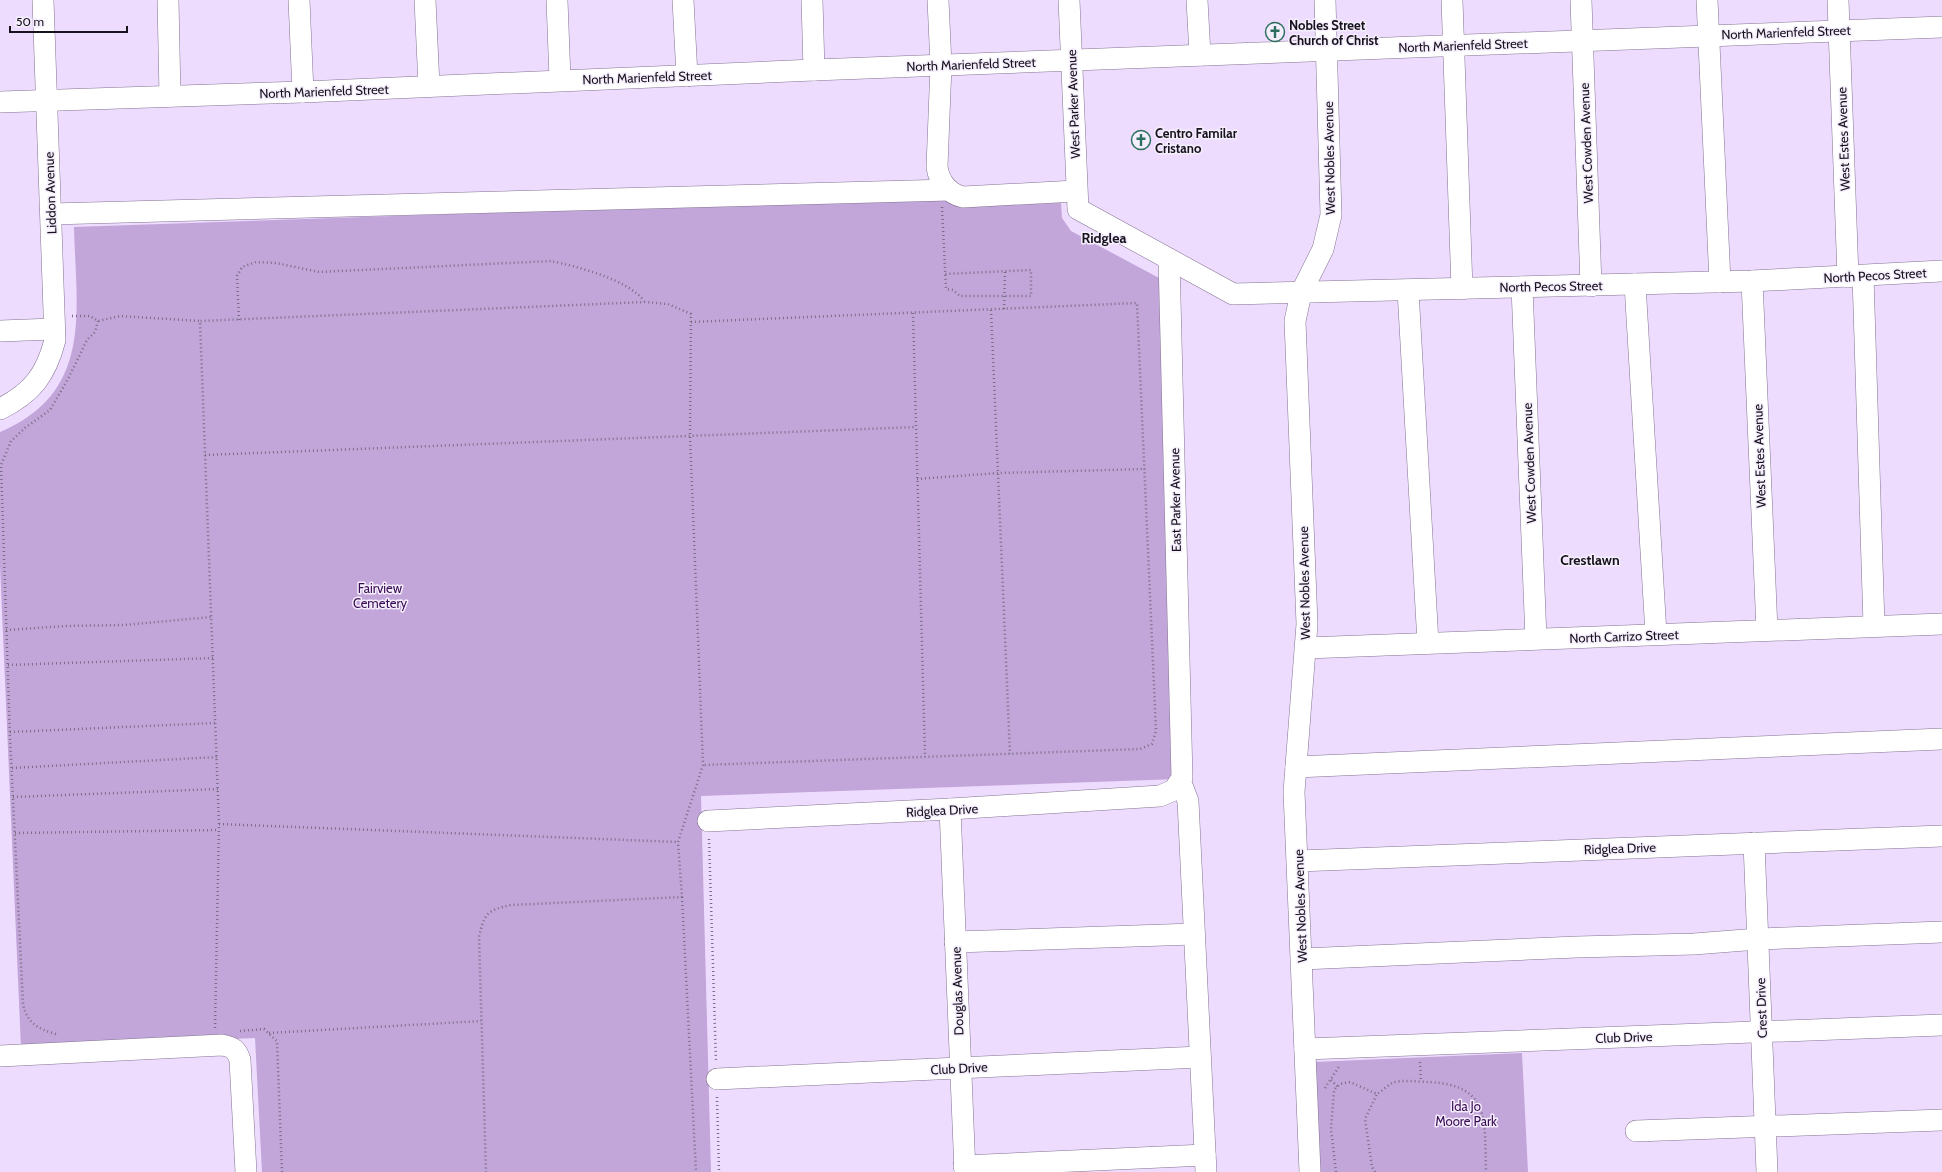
<svg xmlns="http://www.w3.org/2000/svg" width="1942" height="1172" font-family="Cabin,sans-serif">
  <rect width="100%" height="100%" fill="#eedcfe"/>
  <g fill="#c2a5d9">
    <path d="M939 197 960 205 1061 203 1062 218 1071 231 1161 279 1178 779 701 796 711 1172H262L255 1038 21 1048 0 566V432C94 392 76 311 74 227Z"/>
    <path d="M1522 1053 1528 1172H1319L1314 1062Z"/>
  </g>
  <g fill="none" stroke-linecap="round" stroke-linejoin="round">
    <g stroke="#837391" stroke-width="22">
      <g id="minor">
        <path d="M168 0 170 96"/>
        <path d="M299 0 303 92"/>
        <path d="M425 0 429 86"/>
        <path d="M557 0 560 80"/>
        <path d="M683 0 687 76"/>
        <path d="M812 0 814 70"/>
        <path d="M938 0 941 65 937 167C939 182 949 194 963 197L1076 191"/>
        <path d="M1069 0 1078 209 1233 294 1752 281 1942 271"/>
        <path d="M1197 0 1200 55"/>
        <path d="M1452 0 1462 289"/>
        <path d="M1581 0 1591 286"/>
        <path d="M1707 0 1720 282"/>
        <path d="M1838 0 1848 277"/>
        <path d="M0 102 303 92 814 70 1942 27"/>
        <path d="M51 214 949 190"/>
        <path d="M1863 276 1874 626"/>
        <path d="M1752 281 1767 630"/>
        <path d="M1635 284 1656 634"/>
        <path d="M1522 287 1536 639"/>
        <path d="M1408 290 1428 643"/>
        <path d="M0 331 54 329"/>
        <path d="M0 409C32 393 46 375 55 340L43 0"/>
        <path d="M1306 648 1942 624"/>
        <path d="M1296 767 1942 739"/>
        <path d="M1178 784 1183 788 1188 801 1206 1172"/>
        <path d="M950 809 965 1172"/>
        <path d="M708 821 950 809 1160 796 1174 790 1182 778 1169 259"/>
        <path d="M1754 843 1767 1172"/>
        <path d="M1298 861 1942 836"/>
        <path d="M955 942 1194 934"/>
        <path d="M1302 959 1577 947 1694 944 1758 939 1942 932"/>
        <path d="M1305 1049 1942 1025"/>
        <path d="M0 1056 222 1045C233 1047 237 1050 240 1060L246 1172"/>
        <path d="M717 1079 1200 1057"/>
        <path d="M1636 1131 1942 1120"/>
        <path d="M964 1166 1205 1155"/>
        <path d="M1310 1172 1294 792 1307 624 1295 321 1301 293 1323 249 1331 215 1325 0"/>
      </g>
    </g>
    <g stroke="#796e84" stroke-width="2.5" stroke-dasharray="1 3" stroke-linecap="butt">
      <path d="M942 207 946 289 953 290 960 296H1031V270L945 274"/>
      <path d="M1004 309 1005 272"/>
      <path d="M991 310 1010 754"/>
      <path d="M913 313 925 757"/>
      <path d="M72 316H90L98 321 120 316 200 321"/>
      <path d="M239 320 237 276 242 267 256 262 276 263 319 272 551 261C576 266 629 280 644 301"/>
      <path d="M691 322 1137 303 1156 731 1152 744 1140 749 703 765"/>
      <path d="M205 455 916 427"/>
      <path d="M917 479 998 473 1145 469"/>
      <path d="M6 630 66 626 124 625 211 617"/>
      <path d="M8 665 213 658"/>
      <path d="M10 732 216 723"/>
      <path d="M12 768 217 757"/>
      <path d="M13 797 218 789"/>
      <path d="M219 824 678 842"/>
      <path d="M15 833 219 830"/>
      <path d="M709 839 716 1062"/>
      <path d="M682 897 696 1172"/>
      <path d="M215 1028 219 824 200 321 645 302 668 304 691 314 690 436 703 765 678 842 682 897 511 905C487 910 484 914 479 937L486 1172"/>
      <path d="M240 1031 264 1029 277 1041 282 1172"/>
      <path d="M269 1033 481 1021"/>
      <path d="M56 1034C38 1029 27 1023 23 1004L10 738 1 465 11 441 25 428 50 410 68 379 87 340 95 332 98 321"/>
      <path d="M1420 1062 1421 1081"/>
      <path d="M1331 1080 1338 1087"/>
      <path d="M1325 1088 1340 1065"/>
      <path d="M717 1097 719 1172"/>
      <path d="M1336 1172 1331 1129 1334 1090 1340 1084 1350 1082 1377 1094C1382 1091 1387 1086 1392 1083 1402 1079 1419 1082 1429 1082 1492 1085 1484 1122 1486 1172"/>
      <path d="M1375 1172 1372 1167 1365 1119 1377 1094"/>
    </g>
    <use href="#minor" stroke="#fff" stroke-width="21"/>
  </g>
  <defs>
    <g id="church-ring" transform="scale(1)"><circle r="9.5" fill="#f5eefc" stroke="#2e7060" stroke-width="1.5"/><path d="M-1.2-6h2.4v3.5h3.3v2.4h-3.3V6h-2.4V-.1h-3.3v-2.4h3.3Z" fill="#2e7060"/></g>
  </defs>
  <g fill-rule="evenodd">
    <use href="#church-ring" x="1275" y="32"/>
    <use href="#church-ring" x="1141" y="140"/>
  </g>
  <g text-anchor="middle" stroke-width="3" stroke-linejoin="round" paint-order="stroke">
    <g font-size="13" font-weight="bold" fill="#18121e" stroke="#f5eefc" text-anchor="start">
      <text x="1289" y="30">Nobles Street<tspan x="1289" dy="15">Church of Christ</tspan></text>
      <text x="1155" y="138">Centro Familar<tspan x="1155" dy="15">Cristano</tspan></text>
    </g>
    <g font-size="13" fill="#18121e" stroke="#f5eefc">
      <text transform="translate(1786 32) rotate(-2)" y="5">North Marienfeld Street</text>
      <text transform="translate(1463 45) rotate(-2)" y="5">North Marienfeld Street</text>
      <text transform="translate(971 64) rotate(-2)" y="5">North Marienfeld Street</text>
      <text transform="translate(647 77) rotate(-2)" y="5">North Marienfeld Street</text>
      <text transform="translate(324 91) rotate(-2)" y="5">North Marienfeld Street</text>
      <text transform="translate(1073 104) rotate(-92)" y="5">West Parker Avenue</text>
      <text transform="translate(1843 139) rotate(-92)" y="5">West Estes Avenue</text>
      <text transform="translate(1586 143) rotate(-92)" y="5">West Cowden Avenue</text>
      <text transform="translate(1329 158) rotate(-91)" y="5">West Nobles Avenue</text>
      <text transform="translate(50 193) rotate(-92)" y="5">Liddon Avenue</text>
      <text transform="translate(1875 275) rotate(-3)" y="5">North Pecos Street</text>
      <text transform="translate(1551 286) rotate(-1)" y="5">North Pecos Street</text>
      <text transform="translate(1759 456) rotate(-92)" y="5">West Estes Avenue</text>
      <text transform="translate(1529 463) rotate(-92)" y="5">West Cowden Avenue</text>
      <text transform="translate(1175 500) rotate(-91)" y="5">East Parker Avenue</text>
      <text transform="translate(1304 583) rotate(-91)" y="5">West Nobles Avenue</text>
      <text transform="translate(1624 636) rotate(-2)" y="5">North Carrizo Street</text>
      <text transform="translate(942 810) rotate(-3)" y="5">Ridglea Drive</text>
      <text transform="translate(1620 848) rotate(-2)" y="5">Ridglea Drive</text>
      <text transform="translate(1300 906) rotate(-92)" y="5">West Nobles Avenue</text>
      <text transform="translate(957 991) rotate(-92)" y="5">Douglas Avenue</text>
      <text transform="translate(1761 1008) rotate(-92)" y="5">Crest Drive</text>
      <text transform="translate(1624 1037) rotate(-2)" y="5">Club Drive</text>
      <text transform="translate(959 1068) rotate(-3)" y="5">Club Drive</text>
    </g>
    <g font-size="13" fill="#3b0d55" stroke="#f5eefc">
      <text x="380" y="593">Fairview<tspan x="380" dy="15">Cemetery</tspan></text>
      <text x="1466" y="1111">Ida Jo<tspan x="1466" dy="15">Moore Park</tspan></text>
    </g>
    <g font-size="14" font-weight="bold" fill="#18121e" stroke="#f5eefc">
      <text x="1104" y="243">Ridglea</text>
      <text x="1590" y="565">Crestlawn</text>
    </g>
  </g>
  <path d="M10 26v6h117v-6" fill="none" stroke="#18121e" stroke-width="2"/>
  <text x="16" y="26" font-size="12" fill="#18121e" stroke="#f5eefc" stroke-width="3" paint-order="stroke">50 m</text>
</svg>
